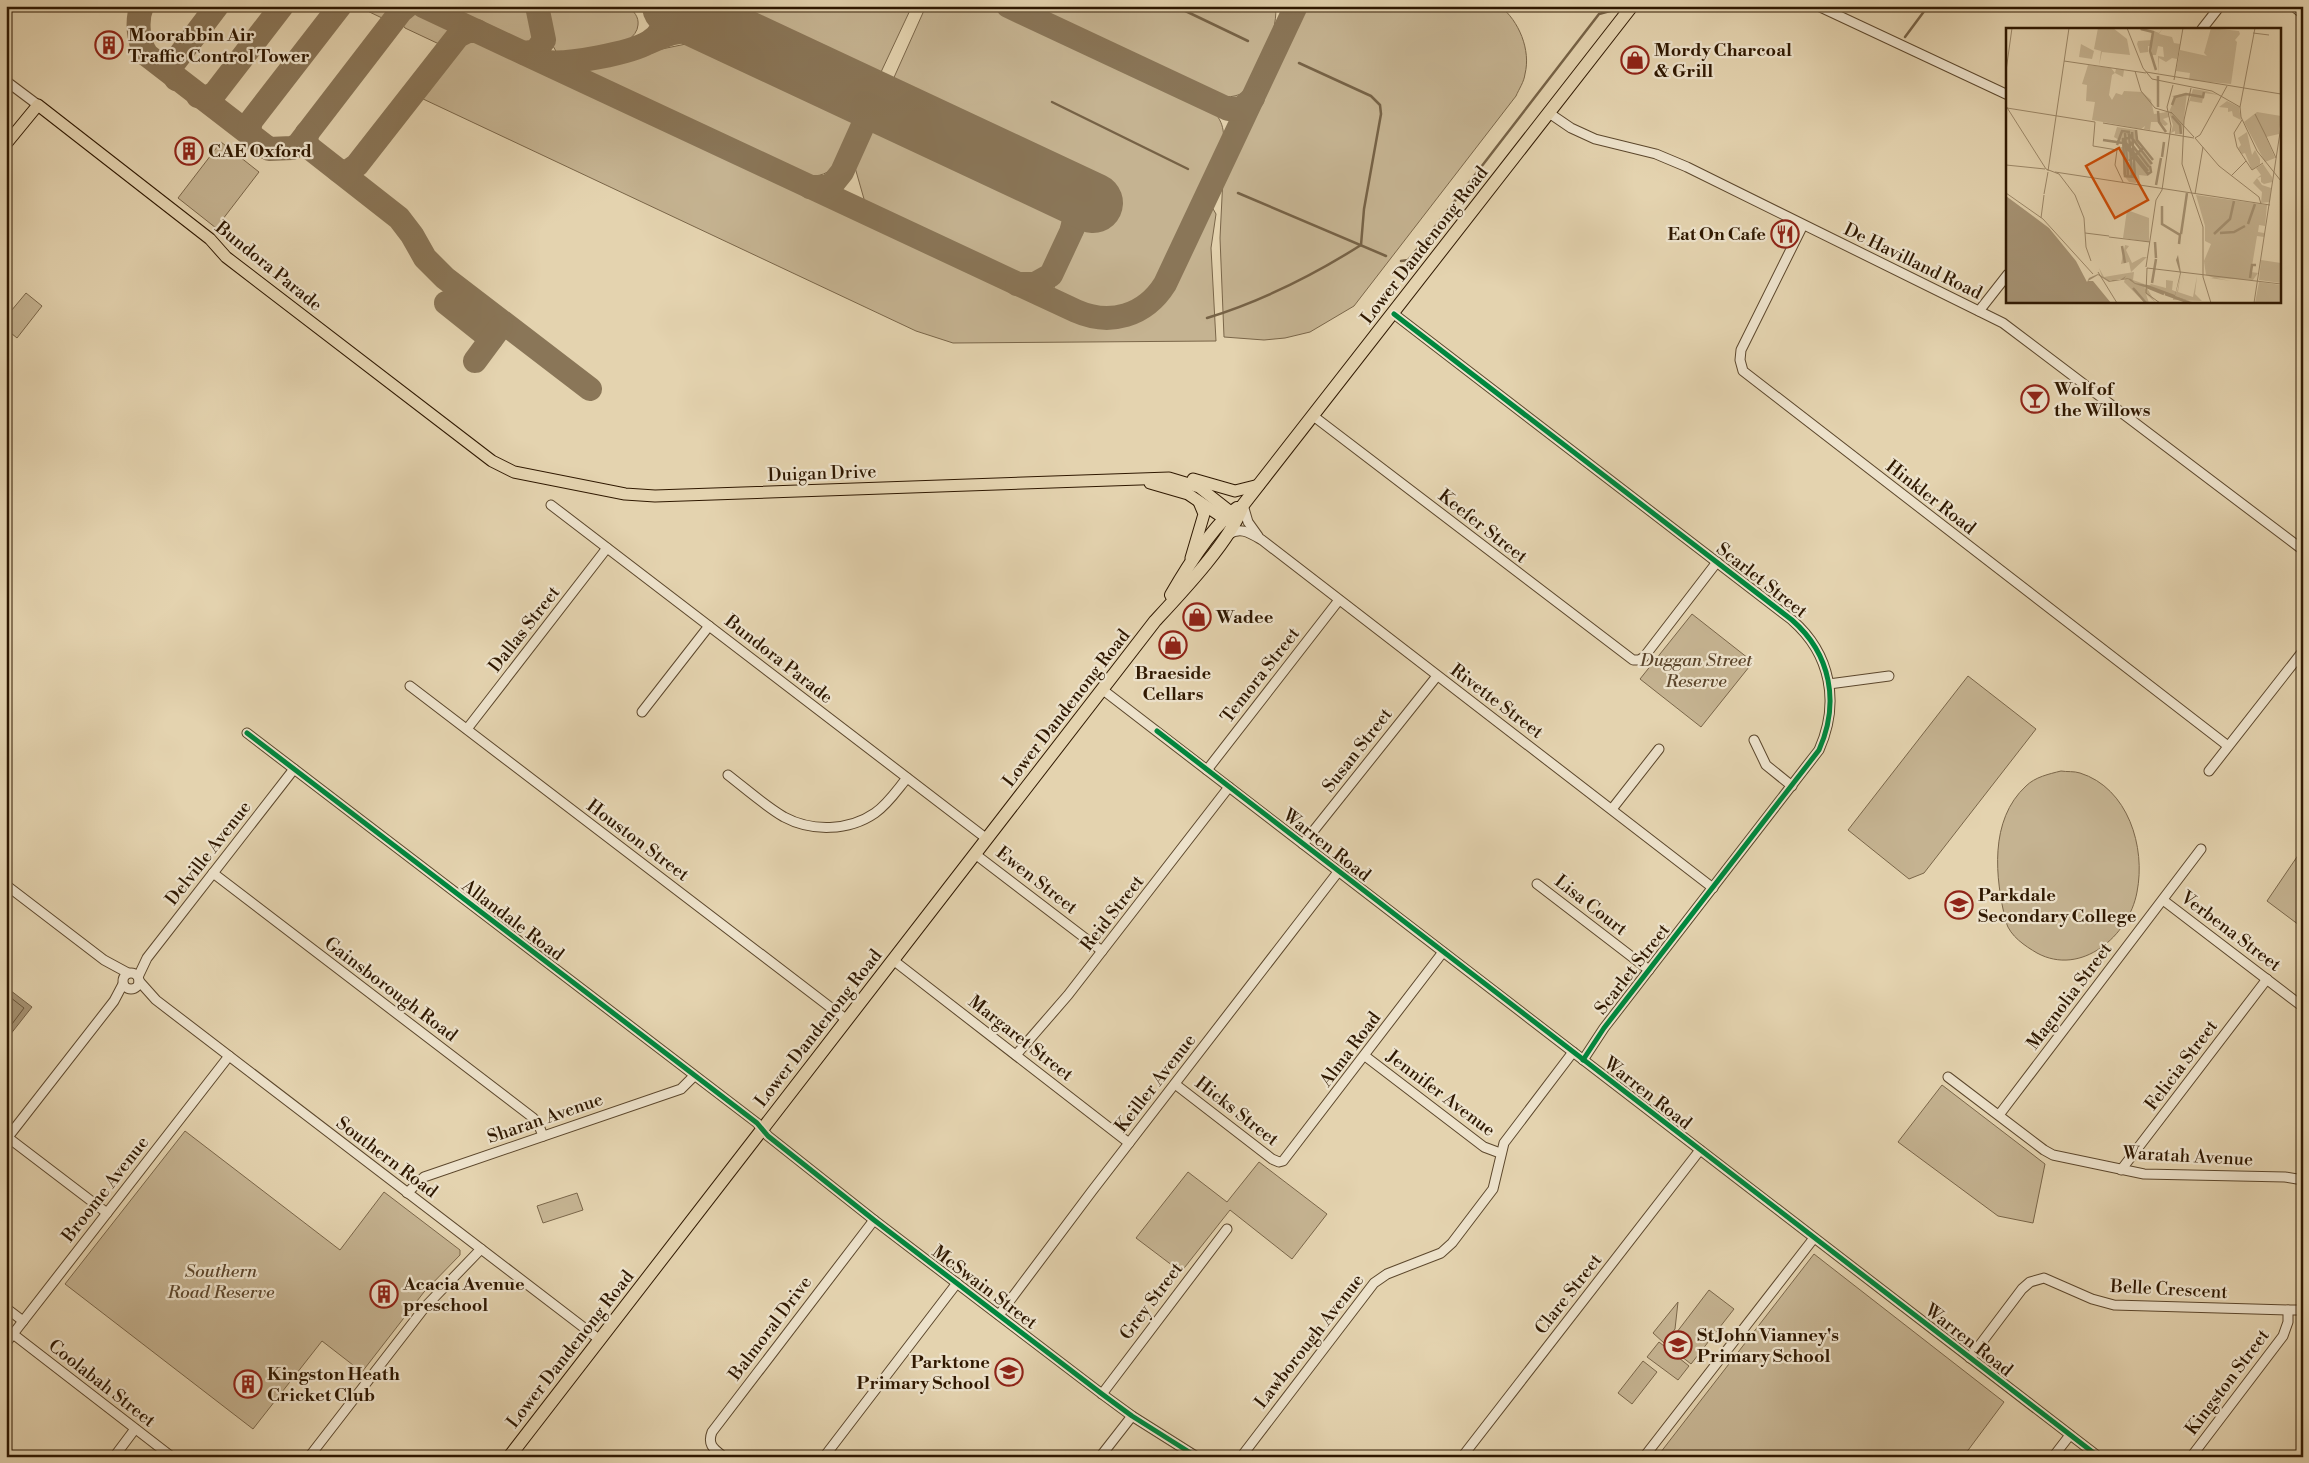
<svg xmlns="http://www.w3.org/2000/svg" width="2309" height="1463" font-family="'Libre Bodoni',serif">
  <rect width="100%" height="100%" fill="#e4d3af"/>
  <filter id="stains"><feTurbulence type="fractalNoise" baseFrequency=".004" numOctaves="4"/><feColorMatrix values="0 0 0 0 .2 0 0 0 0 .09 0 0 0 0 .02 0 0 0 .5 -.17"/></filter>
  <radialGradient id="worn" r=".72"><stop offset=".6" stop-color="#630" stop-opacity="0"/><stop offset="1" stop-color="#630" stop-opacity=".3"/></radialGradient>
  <g fill="#c5b391" stroke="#7a6649">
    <path d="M357 6H393L388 16 382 18Z"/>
    <path d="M440 6H531L535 34 530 42 521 44Z"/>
    <path d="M543 6H627C634 11 639 17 638 25 636 50 579 56 560 54L557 53 553 46Z"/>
    <path d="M711 6H912L874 87 709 10Z"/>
    <path d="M926 6H991L1208 107C1222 117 1226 131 1222 147L1160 277C1131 324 1093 311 1052 292L1098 192 887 93Z"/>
    <path d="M1024 6H1275C1280 22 1260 79 1247 90 1237 98 1225 98 1213 95Z"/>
    <path d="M1304 6H1500C1519 21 1531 50 1525 74 1524 82 1519 89 1516 96L1354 306 1310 332 1285 338 1264 340 1224 337 1220 238 1223 177Z"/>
    <path d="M412 11H417L446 24 450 32 445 40 439 44 405 28 402 24 406 16Z"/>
    <path d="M472 37 1073 318C1160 350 1182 268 1212 207L1216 214 1211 248 1216 341 953 343 916 331 421 98 461 43Z"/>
    <path d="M710 39 863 110C862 119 856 127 852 135 840 160 832 183 799 174L580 71 589 65 604 61Z"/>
    <path d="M876 117 1050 199C1056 204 1062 210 1064 218 1065 224 1063 231 1061 237 1056 260 1041 279 1015 276L866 206 854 164Z"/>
    <path d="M221 142 259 172 216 228 178 198Z"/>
    <path d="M26 293 42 306 17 338 6 329V317Z"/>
    <path d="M1692 614 1753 662 1701 727 1640 679Z"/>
    <path d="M1968 676 2036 729 1924 873 1909 879 1848 830Z"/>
    <path d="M2061 771C2067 772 2074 771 2080 773 2128 788 2146 847 2137 892 2129 936 2081 977 2037 953 2025 946 2010 936 2006 922 1995 878 1989 820 2026 786 2035 777 2049 774 2061 771Z"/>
    <path d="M2303 848V928L2267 901Z"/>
    <path d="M1942 1085 2045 1164 2033 1223 1998 1216 1898 1142Z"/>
    <path d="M185 1131 340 1250 384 1192 460 1250V1255L424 1292 362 1372 322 1341 253 1429 65 1284Z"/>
    <path d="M1259 1162 1327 1214 1292 1259 1230 1210 1181 1272 1136 1238 1188 1172 1227 1202Z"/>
    <path d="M577 1193 583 1210 543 1223 537 1206Z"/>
    <path d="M1814 1254 2004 1402 1963 1457H1657Z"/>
    <path d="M1709 1290 1734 1309 1691 1364 1667 1345Z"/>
    <path d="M1678 1302 1675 1329 1664 1343 1653 1333Z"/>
    <path d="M1659 1342 1689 1366 1678 1380 1647 1357Z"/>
    <path d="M1643 1361 1657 1372 1632 1404 1618 1393Z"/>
  </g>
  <path fill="#a69374" stroke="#766246" d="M6 987 32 1007 6 1040Z"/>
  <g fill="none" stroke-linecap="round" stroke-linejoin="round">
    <path stroke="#6a563a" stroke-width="1" d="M6 994 24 1008 6 1032"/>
    <g stroke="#766246" stroke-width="2.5">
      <path d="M1175 6 1248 41"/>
      <path d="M1905 37 1928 6"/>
      <path d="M1052 102 1188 169"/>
      <path d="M1238 193 1386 256"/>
      <path d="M1401 261 1408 260 1424 241 1599 14 1610 11"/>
      <path d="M1207 318C1262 301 1312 276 1361 245L1364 209 1381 114 1380 105 1371 96 1299 63"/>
    </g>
    <g stroke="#8a7658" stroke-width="24">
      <path d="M142 6C136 20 138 43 147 55L269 149 292 148 298 145 401 11 407 6"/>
      <path d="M423 6 1076 311C1110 326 1145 316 1165 284L1296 6"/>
      <path d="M1008 6 1228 109 1242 108 1253 98"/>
      <path d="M650 42C698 19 723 32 768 51"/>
      <path d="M524 53 536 51 544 40 537 6"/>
      <path d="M546 62C567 65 631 53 649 42 654 39 659 34 662 29 666 21 664 14 662 6"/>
      <path d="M176 79 172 71 173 64 217 6"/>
      <path d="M198 96 206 98 215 93 282 6"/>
      <path d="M307 133 306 143 311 149 399 218 412 235 425 258 445 278 590 389"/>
      <path d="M252 138 249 130 251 121 340 6"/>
      <path d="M1019 168C1044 181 1083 192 1072 229"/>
      <path d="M339 171 347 172 357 165 458 36 468 31H477"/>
      <path d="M810 187H827L834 182 842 172 869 112C869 93 843 87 828 79"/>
      <path d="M1017 284H1035L1051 275 1086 200"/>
      <path d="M446 303 491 339"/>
      <path d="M475 361 501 326"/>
    </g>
    <path stroke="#8a7658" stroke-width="60" d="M672 6 1093 203"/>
    <g stroke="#5c472c" stroke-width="11">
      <g id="minor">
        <path d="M1818 6 2008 95"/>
        <path d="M2293 6 2303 14"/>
        <path d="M2202 29 2220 6"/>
        <path d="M6 81 38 105"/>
        <path d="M1549 113 1571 128 1595 139 1656 154 1687 167 2003 323 2303 550"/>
        <path d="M1803 225 1741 350 1740 360 1743 371 2228 746"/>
        <path d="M1979 311 2008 274"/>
        <path d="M1394 314 1792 620C1831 654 1840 703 1819 750L1604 1028 1583 1060"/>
        <path d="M1312 415 1633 660H1639L1644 657 1717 562"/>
        <path d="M551 505 987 839"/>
        <path d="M1243 505 1248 522 1258 536"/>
        <path d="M1228 535C1240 526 1250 533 1262 540L1713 888"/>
        <path d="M1829 684 1889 676"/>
        <path d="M410 686 847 1020"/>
        <path d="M1103 690 2099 1457"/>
        <path d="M642 712 709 626"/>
        <path d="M467 729 607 548"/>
        <path d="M247 733 757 1123 768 1136 874 1220 1102 1394 1132 1416 1197 1457"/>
        <path d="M1754 740 1766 765 1792 786"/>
        <path d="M1207 770 1339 600"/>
        <path d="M2209 771 2303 651"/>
        <path d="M728 775C746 789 764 805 784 817 812 832 849 831 875 813 888 804 897 790 907 778"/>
        <path d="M1612 809 1659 749"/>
        <path d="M1303 844 1437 676"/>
        <path d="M975 854 1102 951"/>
        <path d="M213 873 532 1117 538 1123 543 1136"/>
        <path d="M1537 884 1649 970"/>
        <path d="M6 885 104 960 128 973"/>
        <path d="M2163 900 2303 1007"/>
        <path d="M893 960 1129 1143"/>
        <circle cx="131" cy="981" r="8"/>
        <path d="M138 977 147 958 294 769"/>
        <path d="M139 981 156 1000 600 1340"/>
        <path d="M1016 1055 1068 995 1229 787"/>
        <path d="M1365 1056 1484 1147 1500 1153"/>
        <path d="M1948 1077 2044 1150 2053 1155 2144 1174 2285 1177 2303 1180"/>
        <path d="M1175 1084 1272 1159 1279 1162 1283 1161 1443 952"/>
        <path d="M1999 1115 2201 849"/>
        <path d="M6 1136 107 1213"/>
        <path d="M8 1137 114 1001 123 984"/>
        <path d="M2121 1170 2267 979"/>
        <path d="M407 1193 424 1177 681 1089 694 1076"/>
        <path d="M6 1308 23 1321"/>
        <path d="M999 1315 1092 1191 1338 872"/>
        <path d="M13 1334 172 1457"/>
        <path d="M6 1343 229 1056"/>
        <path d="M1970 1358 2022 1289 2030 1282 2044 1278 2092 1299 2114 1305 2288 1310"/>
        <path d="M1102 1394 1227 1229"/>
        <path d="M114 1457 135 1429"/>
        <path d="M309 1457 425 1307 481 1249"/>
        <path d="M724 1457C714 1449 707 1445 712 1432L874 1220"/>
        <path d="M824 1457 957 1283"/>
        <path d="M1100 1457 1132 1416"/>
        <path d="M1241 1457 1374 1283 1387 1274 1441 1253 1452 1243 1493 1189 1504 1143 1573 1052"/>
        <path d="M1462 1457 1700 1150"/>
        <path d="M1644 1457 1814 1238"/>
        <path d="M2053 1457 2070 1435"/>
        <path d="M2191 1457 2283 1336 2288 1322V1310H2303"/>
      </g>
    </g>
    <g stroke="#2f1801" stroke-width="13">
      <g id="major">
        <path d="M6 144 38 105 210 239 226 257 492 461 514 472 625 494 655 496 1169 478 1199 487 1237 517"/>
        <path d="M1193 479 1235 491 1259 485"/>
        <path d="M1150 483 1188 494 1231 523"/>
        <path d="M1191 558 1204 514 1199 502"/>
      </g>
    </g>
    <g stroke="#2f1801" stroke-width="14">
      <g id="highway">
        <path d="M1171 595C1186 569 1212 526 1237 508"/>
        <path d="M509 1457 1155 621C1181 593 1232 539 1243 505L1632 6"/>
      </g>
    </g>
    <use href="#minor" stroke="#ede2cb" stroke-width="9"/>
    <use href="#major" stroke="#e4d3af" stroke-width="11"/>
    <use href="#highway" stroke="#e4d3af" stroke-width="12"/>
    <g stroke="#ede2cb" stroke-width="8">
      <g id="cycleway">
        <path d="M1394 314 1792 620C1831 654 1840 703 1819 750L1604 1028 1583 1060"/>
        <path d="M1157 731 2099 1457"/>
        <path d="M247 733 757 1123 768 1136 874 1220 1102 1394 1132 1416 1197 1457"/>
      </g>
    </g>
    <use href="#cycleway" stroke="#00873e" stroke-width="5"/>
  </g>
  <defs>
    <g id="building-ring" transform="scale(1.4375)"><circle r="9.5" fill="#ede2cb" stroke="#8f2418" stroke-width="1.5"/><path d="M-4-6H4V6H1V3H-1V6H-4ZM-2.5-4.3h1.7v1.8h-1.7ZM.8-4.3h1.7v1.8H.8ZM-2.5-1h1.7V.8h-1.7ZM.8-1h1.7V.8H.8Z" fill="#8f2418"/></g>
    <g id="shop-ring" transform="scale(1.4375)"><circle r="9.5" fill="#ede2cb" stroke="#8f2418" stroke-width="1.5"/><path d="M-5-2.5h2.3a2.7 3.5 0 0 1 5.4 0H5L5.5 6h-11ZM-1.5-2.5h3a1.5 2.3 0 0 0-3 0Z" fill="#8f2418"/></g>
    <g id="restaurant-ring" transform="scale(1.4375)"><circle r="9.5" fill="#ede2cb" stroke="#8f2418" stroke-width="1.5"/><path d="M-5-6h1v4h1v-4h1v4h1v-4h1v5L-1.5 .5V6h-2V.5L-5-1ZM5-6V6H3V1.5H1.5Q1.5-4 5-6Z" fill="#8f2418"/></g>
    <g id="bar-ring" transform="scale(1.4375)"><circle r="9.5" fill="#ede2cb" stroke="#8f2418" stroke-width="1.5"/><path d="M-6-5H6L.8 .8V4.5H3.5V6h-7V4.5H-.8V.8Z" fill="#8f2418"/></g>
    <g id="school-ring" transform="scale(1.4375)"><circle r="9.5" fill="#ede2cb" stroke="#8f2418" stroke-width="1.5"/><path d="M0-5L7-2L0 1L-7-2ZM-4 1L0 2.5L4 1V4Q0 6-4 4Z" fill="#8f2418"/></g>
  </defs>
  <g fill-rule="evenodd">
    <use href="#building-ring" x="109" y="45"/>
    <use href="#shop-ring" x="1635" y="60"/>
    <use href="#building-ring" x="189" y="151"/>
    <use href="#restaurant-ring" x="1785" y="234"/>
    <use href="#bar-ring" x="2035" y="399"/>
    <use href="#shop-ring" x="1197" y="617"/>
    <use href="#shop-ring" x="1173" y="645"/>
    <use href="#school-ring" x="1959" y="905"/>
    <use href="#building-ring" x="384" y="1294"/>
    <use href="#school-ring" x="1678" y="1345"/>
    <use href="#school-ring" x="1009" y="1372"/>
    <use href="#building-ring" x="248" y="1384"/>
  </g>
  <g text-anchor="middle" stroke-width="4.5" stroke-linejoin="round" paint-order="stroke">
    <g font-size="18" font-weight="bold" fill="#2f1801" stroke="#ede2cb" text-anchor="start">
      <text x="128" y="41">Moorabbin Air<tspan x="128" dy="21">Traffic Control Tower</tspan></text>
      <text x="1654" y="56">Mordy Charcoal<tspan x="1654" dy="21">&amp; Grill</tspan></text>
      <text x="208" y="157">CAE Oxford</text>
      <text x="1766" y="240" text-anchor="end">Eat On Cafe</text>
      <text x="2054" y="395">Wolf of<tspan x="2054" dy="21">the Willows</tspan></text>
      <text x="1216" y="623">Wadee</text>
      <text x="1173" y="679" text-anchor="middle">Braeside<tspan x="1173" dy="21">Cellars</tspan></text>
      <text x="1978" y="901">Parkdale<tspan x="1978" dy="21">Secondary College</tspan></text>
      <text x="403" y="1290">Acacia Avenue<tspan x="403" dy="21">preschool</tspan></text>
      <text x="1697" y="1341">St John Vianney's<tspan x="1697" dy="21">Primary School</tspan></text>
      <text x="990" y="1368" text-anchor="end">Parktone<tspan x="990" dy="21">Primary School</tspan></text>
      <text x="267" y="1380">Kingston Heath<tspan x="267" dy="21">Cricket Club</tspan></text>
    </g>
    <g font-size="18" fill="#2f1801" stroke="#ede2cb">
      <text transform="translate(1424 245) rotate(-52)" y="6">Lower Dandenong Road</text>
      <text transform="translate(1913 261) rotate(26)" y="6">De Havilland Road</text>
      <text transform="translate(269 266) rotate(39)" y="6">Bundora Parade</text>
      <text transform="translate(822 473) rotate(-2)" y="6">Duigan Drive</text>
      <text transform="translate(1931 497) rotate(38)" y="6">Hinkler Road</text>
      <text transform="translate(1483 526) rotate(38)" y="6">Keefer Street</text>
      <text transform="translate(1762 580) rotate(38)" y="6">Scarlet Street</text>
      <text transform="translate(524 629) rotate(-52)" y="6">Dallas Street</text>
      <text transform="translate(779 659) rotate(38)" y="6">Bundora Parade</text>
      <text transform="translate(1260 675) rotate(-52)" y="6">Temora Street</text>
      <text transform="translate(1497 701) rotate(37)" y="6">Rivette Street</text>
      <text transform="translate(1066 708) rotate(-52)" y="6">Lower Dandenong Road</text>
      <text transform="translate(1357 750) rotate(-52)" y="6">Susan Street</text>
      <text transform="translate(638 840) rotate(37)" y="6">Houston Street</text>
      <text transform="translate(1327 845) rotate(38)" y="6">Warren Road</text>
      <text transform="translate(208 853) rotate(-52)" y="6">Delville Avenue</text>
      <text transform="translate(1037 880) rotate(38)" y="6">Ewen Street</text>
      <text transform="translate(1591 905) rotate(38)" y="6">Lisa Court</text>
      <text transform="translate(1112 913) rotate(-52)" y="6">Reid Street</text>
      <text transform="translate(513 920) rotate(37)" y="6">Allandale Road</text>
      <text transform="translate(2231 931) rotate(37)" y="6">Verbena Street</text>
      <text transform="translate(1632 969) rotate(-52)" y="6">Scarlet Street</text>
      <text transform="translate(391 989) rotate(37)" y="6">Gainsborough Road</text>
      <text transform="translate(2069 996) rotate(-53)" y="6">Magnolia Street</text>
      <text transform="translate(818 1028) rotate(-52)" y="6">Lower Dandenong Road</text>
      <text transform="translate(1021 1038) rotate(38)" y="6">Margaret Street</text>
      <text transform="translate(1350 1049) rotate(-53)" y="6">Alma Road</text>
      <text transform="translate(2181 1065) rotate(-53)" y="6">Felicia Street</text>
      <text transform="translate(1155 1083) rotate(-52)" y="6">Keiller Avenue</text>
      <text transform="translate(1441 1093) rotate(37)" y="6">Jennifer Avenue</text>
      <text transform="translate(1648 1093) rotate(38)" y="6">Warren Road</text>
      <text transform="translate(1237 1111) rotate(38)" y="6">Hicks Street</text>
      <text transform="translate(545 1118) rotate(-19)" y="6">Sharan Avenue</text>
      <text transform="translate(2188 1156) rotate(3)" y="6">Waratah Avenue</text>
      <text transform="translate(387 1157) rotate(37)" y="6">Southern Road</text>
      <text transform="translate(105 1189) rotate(-52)" y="6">Broome Avenue</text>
      <text transform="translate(985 1287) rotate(37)" y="6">McSwain Street</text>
      <text transform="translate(2169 1289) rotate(3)" y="6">Belle Crescent</text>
      <text transform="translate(1568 1294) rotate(-52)" y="6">Clare Street</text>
      <text transform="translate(1151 1301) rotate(-53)" y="6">Grey Street</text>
      <text transform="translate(770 1328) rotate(-53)" y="6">Balmoral Drive</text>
      <text transform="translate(1969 1340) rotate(38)" y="6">Warren Road</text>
      <text transform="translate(1309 1341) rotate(-52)" y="6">Lawborough Avenue</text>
      <text transform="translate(570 1349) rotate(-52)" y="6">Lower Dandenong Road</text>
      <text transform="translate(2227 1382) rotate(-53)" y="6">Kingston Street</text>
      <text transform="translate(102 1383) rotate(38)" y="6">Coolabah Street</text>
    </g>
    <g font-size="18" font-style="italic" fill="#5c462c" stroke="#ede2cb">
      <text x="1696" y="666">Duggan Street<tspan x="1696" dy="21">Reserve</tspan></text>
      <text x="221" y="1277">Southern<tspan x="221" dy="21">Road Reserve</tspan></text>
    </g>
  </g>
  <g transform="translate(2006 28)">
    <rect width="275" height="275" fill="#e4d3af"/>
    <path d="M92 0H107L121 11 124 27 96 24 93 38 95 23 88 21ZM157 0 153 6 166 9 168 15 174 16 171 31 166 30 164 44 166 30 160 34 153 30 152 47V28L158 29 157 19 152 18 150 27H146L145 18H142V24L134 25 131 16 132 13 146 12 147 4 134 2V1L148 3 153 5ZM205 0 233 3 234 6 229 12 231 14 225 56 183 52 184 45 170 43 174 22 201 28 198 25ZM75 16 88 23 86 31 73 29ZM82 37 105 40 109 45 110 41 118 42 117 49 109 45 106 47 103 67 106 72 110 65 116 67 118 63 136 64 145 72 148 86 161 84 163 89 157 91 162 96 159 98 153 94H145L144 102 138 101 139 98 135 101 86 92 89 74 80 73 81 57 76 56ZM187 61 200 63 213 67 198 65 196 75 184 73 181 80ZM181 65 176 106H169V103L165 105 167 97 163 84 169 70 166 68ZM221 73 233 79 235 92 227 88 226 83 222 84V80L213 79ZM251 84 275 88 273 106 260 109 269 130 259 134 238 94ZM111 99 130 102 131 112 137 120 127 111V104L126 110 122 105 124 132 121 134 119 110 120 135 124 133 125 138 128 130 129 149 128 120 132 124 129 127 133 125 140 134 133 125 135 123 145 136 142 148 133 147 134 157 132 151 130 155 123 154 117 146 118 127 114 119H118V115L108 109ZM241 104 246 127 249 122 254 131V136L246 142 239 125 236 126 232 120 235 117 232 110ZM257 136 266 149V154L258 156 255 154V149L251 150 255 147 250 140ZM251 150 256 157 265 160 264 174 255 175 256 164 247 155ZM190 167 261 177 259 198 253 197 252 204 258 205V209L251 208 245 244 252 245 247 252 210 250 225 253 204 250H208L200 247 198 233 205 216 199 213V198ZM121 182 143 190V214L117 210ZM119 217 123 218 120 222 126 235 137 229H141L125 244 123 234 115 236ZM255 232 275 235V255L253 252ZM93 240 98 249 128 244 127 252 138 256 139 261 145 256 160 260V252L167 253 166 262 171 264 175 245 172 264 187 269 191 248 189 266 196 273 167 272V269L141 260 149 274 140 266 143 275H139L118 254 119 251 102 253 96 249ZM253 254 275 257V275H249Z" fill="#c5b391"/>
    <path d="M0 168 43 200 70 233 81 254 83 250 92 246 104 253 107 252H114L120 248 118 251 121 250 125 251 129 255 142 257 169 267 174 245 170 232 172 227 175 245 169 268 189 275 129 256 122 251 103 254 92 247 82 253H87L105 275H0Z" fill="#a69374"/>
    <path fill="none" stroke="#a69374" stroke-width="2.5" d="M135 1 147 4 144 23 150 42M152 48V79M166 77 169 69 180 66 197 69 198 64M152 83 153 94 160 104M166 88 174 97 175 106M130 102 131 112 147 132M126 104 129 149M119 105 122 147M122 105 146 136M123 106 126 148M123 110 117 111 119 148 129 149M97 112 117 115 142 146 145 144 144 138M124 114 143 139M120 115 142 143M111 117 116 103 124 104M156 129 158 114M123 133 137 120M150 157 155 130M156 178V196L174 207 173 216M242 196 249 176M214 205 228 204 239 198M175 206 181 165M208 206 224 191 228 173M149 214 150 230M116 218 119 235M244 250 246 237H250M146 255 150 231M141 259 158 266M127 260 140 275M159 266 184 275"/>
    <path fill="none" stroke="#9c8869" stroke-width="1" d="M121 0 137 40 146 51 206 63 234 79 235 89 251 123 275 153M247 5 263 7M58 33 140 45M0 43 6 0M129 43 135 63 149 80 166 85M140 44 275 66M168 52 177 0M185 60 178 92 176 136 197 199V249L205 275M0 78 40 141 53 146 69 167 78 190 80 219 85 233M234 79 249 0M1 80 89 94M165 84 188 109M249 86 259 106M236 92 228 105 231 119 246 142 257 135M89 94 87 118 111 122 109 137 117 154M97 95 188 110M259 106 270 130M189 110 213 138 253 169 255 176M189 110 194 107 221 58M0 137 39 141M42 143 63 0M49 144 264 177M225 148 240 133M0 165 37 191 87 246M38 166 42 144M189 166 197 119M35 190 38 167M79 205 103 208M103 209 144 214M140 239 150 172 156 162 165 98 161 79 167 57M141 240 275 256M141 240 140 265 154 275M92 244 111 275M248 275 275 98"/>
    <path fill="#cc4f0a" fill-opacity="0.15" stroke="#cc4f0a" stroke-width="2.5" d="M113 120 142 172 109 190 80 138Z"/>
    <rect width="275" height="275" fill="none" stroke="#2f1801" stroke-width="2.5"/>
  </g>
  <rect width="2309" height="1463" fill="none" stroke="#e4d3af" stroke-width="25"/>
  <rect x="8" y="8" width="2294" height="1448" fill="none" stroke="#2f1801" stroke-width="2.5"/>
  <rect x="12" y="12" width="2284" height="1438" fill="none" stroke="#2f1801"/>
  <rect width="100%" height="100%" filter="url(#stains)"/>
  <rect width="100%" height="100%" fill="url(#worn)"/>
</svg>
